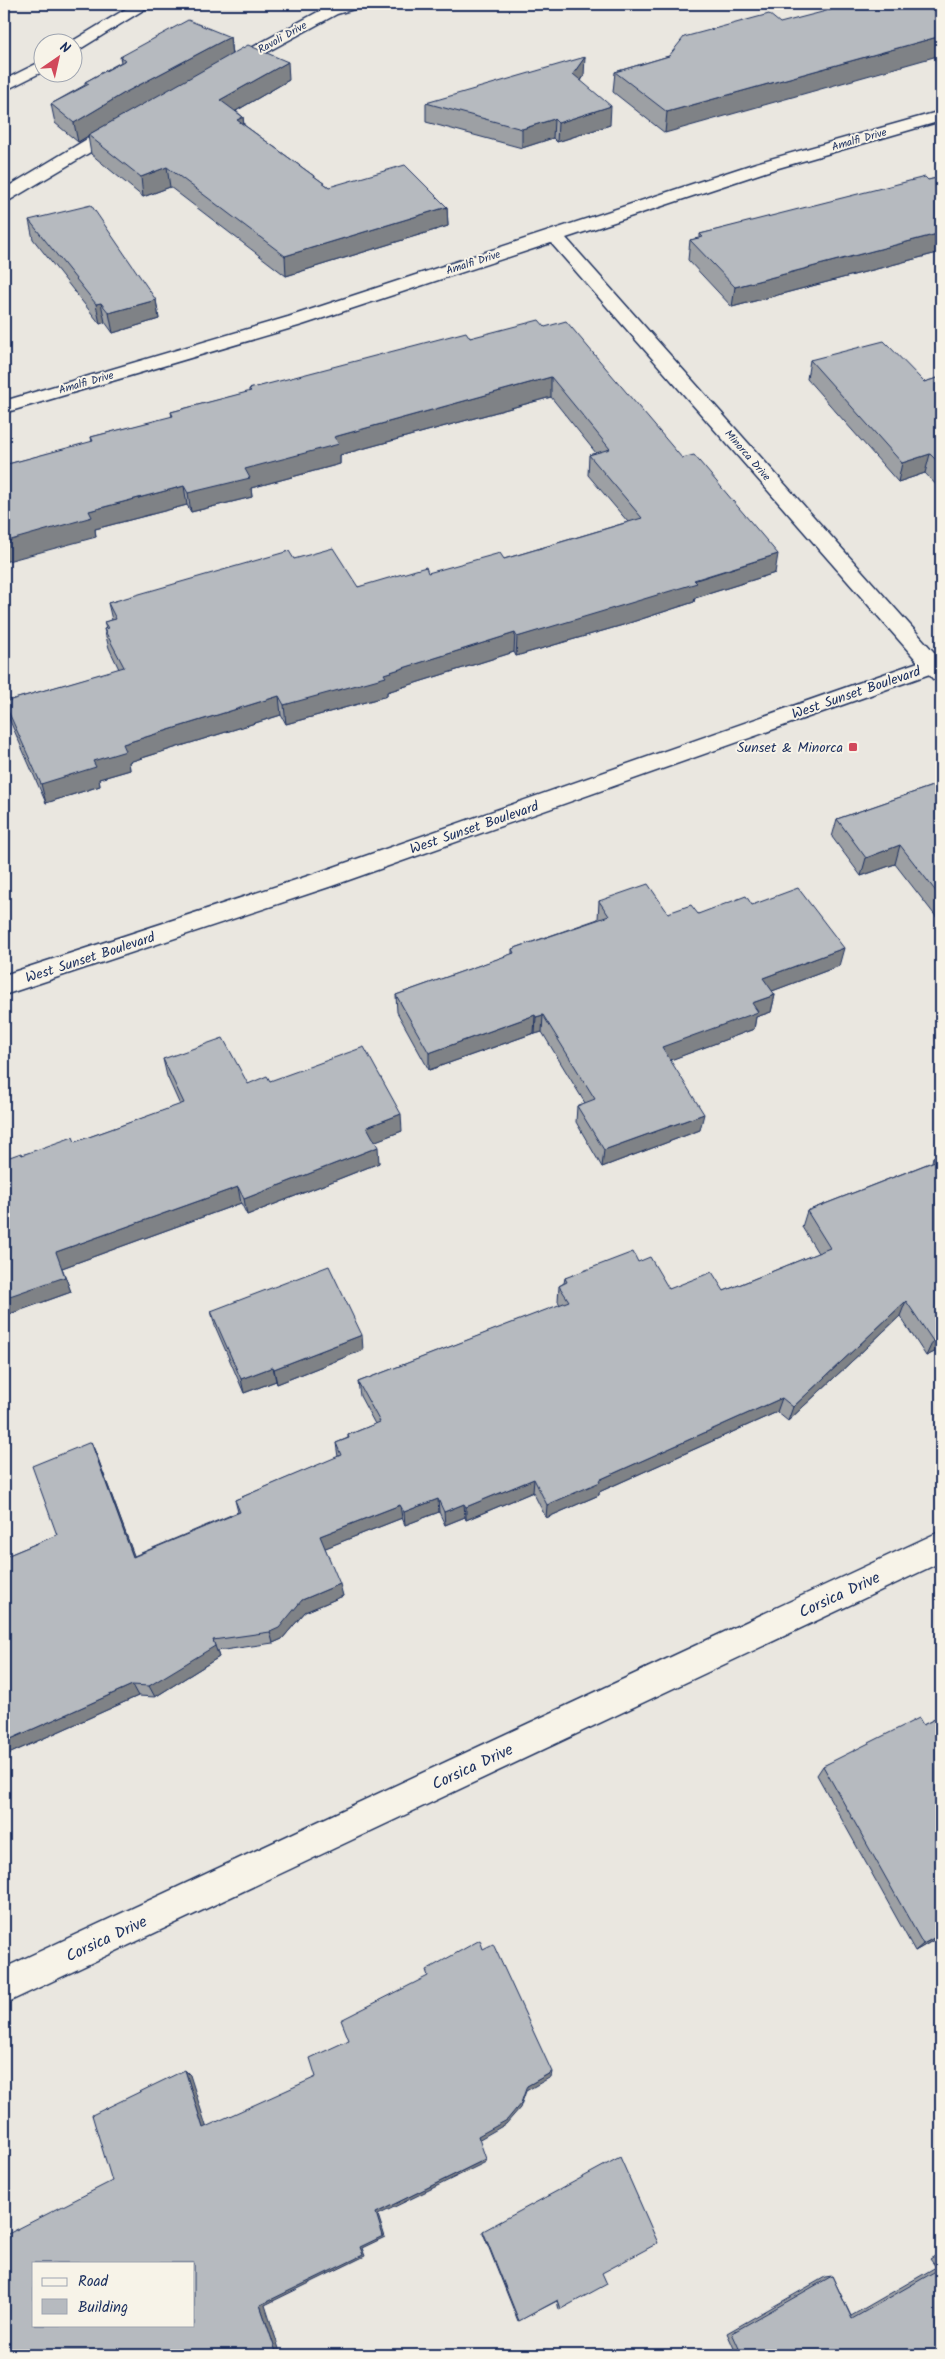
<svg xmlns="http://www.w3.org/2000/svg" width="945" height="2359" font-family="Kalam,sans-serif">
  <rect width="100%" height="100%" fill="#eae7e0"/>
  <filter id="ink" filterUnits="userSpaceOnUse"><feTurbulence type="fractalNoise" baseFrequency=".02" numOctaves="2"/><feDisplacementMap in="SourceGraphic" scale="10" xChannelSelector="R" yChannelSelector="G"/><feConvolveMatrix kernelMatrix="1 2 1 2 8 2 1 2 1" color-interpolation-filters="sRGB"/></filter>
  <g filter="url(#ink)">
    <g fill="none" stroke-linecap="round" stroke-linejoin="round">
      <g stroke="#1b2f5e" stroke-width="3">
        <g id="minor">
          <path d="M339 4H363L361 7 337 14 232 71H220L218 68 220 65 325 8Z"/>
          <path d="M941 111V121L768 171 566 238 941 660V682L933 679 551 243 302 325 4 413V401L288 317 756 163Z"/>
          <path d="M123 120 129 121 131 125 129 129 10 200 4 201V189L117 121Z"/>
          <path d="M941 1531V1562L4 2004V1968Z"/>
        </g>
      </g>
      <g stroke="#1b2f5e" stroke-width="3">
        <g id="major">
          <path d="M134 4H153L72 54 71 42Z"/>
          <path d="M42 61V72L4 91V80Z"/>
          <path d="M941 654V670L332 886 4 995V975L314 874Z"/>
        </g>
      </g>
      <use href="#minor" fill="#f7f3e8" fill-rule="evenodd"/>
      <use href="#major" fill="#f7f3e8" fill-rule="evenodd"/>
    </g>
    <g fill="#9da0a4" stroke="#1b2f5e">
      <path d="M780 23 665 133 613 92 615 72Z"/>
      <path d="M230 37 232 54 289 80 236 111 243 117 244 125 329 187 447 207 448 226 286 276 170 187 143 197 91 154 88 136 78 142 55 123 51 104 85 85V82L121 62 120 57Z"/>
      <path d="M584 76 581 81 610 125 557 142 553 138 522 148 426 122V103Z"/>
      <path d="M941 177V252L732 307 688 260 690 240 700 238V234Z"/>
      <path d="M29 220 156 300 159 319 113 333 105 322 100 324 33 239Z"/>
      <path d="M545 327 775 573 695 598 694 602 623 625 516 656 514 652 387 692V696L286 724 281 715 129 762 130 770 99 779 100 786 46 803 10 721 4 702 119 669 109 648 104 629H106L104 622 112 620 108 603 294 559 358 587 504 559 628 522 588 475 589 455 596 453 551 397 340 455V464L251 488 252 497 191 512 187 505 95 529 96 537 4 465 92 442 91 437 172 417 171 412 249 392V389L470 338Z"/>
      <path d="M810 360 924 382 941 377V490L925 473 898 482 807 379Z"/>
      <path d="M941 783V923L895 864 861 876 832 837 837 819Z"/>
      <path d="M599 901 668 913 698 914 752 905 839 966 772 991 775 995 771 1012 756 1017 754 1029 670 1060 700 1130 602 1167 576 1122 577 1106 585 1103 542 1032 535 1034 534 1033 429 1070 397 1012 396 995 512 954V949L598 919Z"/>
      <path d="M163 1059 248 1084 270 1081 402 1131 375 1141 379 1163 247 1215 241 1203 62 1268 71 1292 4 1316V1159L75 1142 180 1105 167 1076Z"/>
      <path d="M941 1154V1349L926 1356 900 1316 788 1421 777 1412 599 1492V1495L546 1518 533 1492 466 1520 465 1517 445 1525 439 1512 405 1525 402 1518 325 1548 343 1596 305 1612 282 1639 273 1643 217 1651 219 1657 155 1697 138 1696 4 1756V1557L57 1535 91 1442 97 1456 134 1556 238 1512 235 1500 338 1457 336 1443 348 1438V1435L375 1424 360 1396 358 1382 560 1305 558 1301 559 1286 564 1283 565 1278 638 1262 669 1289 724 1291 818 1253 802 1227 807 1211 932 1162 933 1157Z"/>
      <path d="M211 1311 363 1350 277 1384 276 1381 244 1393 215 1326Z"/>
      <path d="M941 1716V1936L915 1951 817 1775 823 1766 923 1725Z"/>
      <path d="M483 2231 602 2273 561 2309 559 2310 557 2301 518 2321 483 2233Z"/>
      <path d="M941 2252V2355H737L727 2333 825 2277 832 2276 851 2316 936 2267 930 2259Z"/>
    </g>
    <g fill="#7f8286" stroke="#1b2f5e">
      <path d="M941 36V55L665 133 667 112Z"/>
      <path d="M230 37 232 56 88 135V136L78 142 74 123 126 92Z"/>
      <path d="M585 57 584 76 572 93 573 74Z"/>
      <path d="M288 62 289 80 222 119 220 100Z"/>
      <path d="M611 106 610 125 557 142 558 123Z"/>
      <path d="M243 117 245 136 237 120Z"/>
      <path d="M554 119 553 138 522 148V129Z"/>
      <path d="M167 167 170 187 143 197 141 177Z"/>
      <path d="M447 207 448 226 286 276 285 256Z"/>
      <path d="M941 233V252L732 307 735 287Z"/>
      <path d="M156 300 159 319 113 333 109 313Z"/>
      <path d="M101 303 105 322 100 324 96 304Z"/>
      <path d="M551 377V397L340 455V464L251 488 252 497 191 512 188 493 245 469 334 437Z"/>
      <path d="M930 454 925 473 898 482 902 463Z"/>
      <path d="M184 486 187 505 95 529 96 537 4 562V542L89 511Z"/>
      <path d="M778 554 775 573 695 598 694 602 623 625 516 656 517 637Z"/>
      <path d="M515 633 514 652 387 692V696L286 724 284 705Z"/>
      <path d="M279 696 281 715 129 762 130 770 99 779 100 786 46 803 41 784 93 761 123 744Z"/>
      <path d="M900 845 895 864 861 876 866 858Z"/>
      <path d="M844 948 839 966 759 996 763 978Z"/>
      <path d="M775 995 771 1012 756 1017 754 1029 660 1064 662 1047 752 1003Z"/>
      <path d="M535 1015 534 1033 429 1070V1053Z"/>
      <path d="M543 1015 542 1032 535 1034 536 1017Z"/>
      <path d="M401 1114 402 1131 368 1144 367 1127Z"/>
      <path d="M704 1114 700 1130 602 1167 604 1150Z"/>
      <path d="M378 1147 379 1163 247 1215 244 1199Z"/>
      <path d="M238 1187 241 1203 62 1268 71 1292 4 1316V1298L56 1252Z"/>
      <path d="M906 1301 900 1316 788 1421 793 1407Z"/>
      <path d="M362 1335 363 1350 277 1384 274 1369Z"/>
      <path d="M941 1338V1349L926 1356 933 1341Z"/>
      <path d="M273 1367 276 1381 244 1393 241 1379Z"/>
      <path d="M782 1398 777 1412 599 1492V1495L546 1518 547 1505 599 1480Z"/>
      <path d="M91 1442 97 1456 139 1569 133 1557Z"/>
      <path d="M534 1479 533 1492 466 1520V1507Z"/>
      <path d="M438 1499 439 1512 405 1525 404 1512Z"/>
      <path d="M464 1504 465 1517 445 1525 444 1512Z"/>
      <path d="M400 1505 402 1518 323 1549 320 1536Z"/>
      <path d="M340 1584 343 1596 305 1612 282 1639 273 1643 270 1632 302 1600Z"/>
      <path d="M213 1640 219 1657 155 1697 149 1686Z"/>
      <path d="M132 1685 138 1696 4 1756V1742Z"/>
      <path d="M941 1934V1936L915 1951 923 1944Z"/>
      <path d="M185 2070 190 2075 208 2132 203 2128Z"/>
      <path d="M552 2072 551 2077 526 2091 520 2108 506 2124 478 2140V2136L527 2086Z"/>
      <path d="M486 2159V2162L378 2215 385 2237 362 2248 365 2256 265 2305 281 2355H277L260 2305 360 2247 376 2213Z"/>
    </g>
    <g fill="#b6babf" stroke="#1b2f5e" fill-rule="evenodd">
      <path d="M853 4H923L941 17V36L667 112 615 72 669 56 684 37 769 14 780 23Z"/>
      <path d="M188 20 230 37 126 92 74 123 51 104 89 84 85 82 126 60 120 57Z"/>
      <path d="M248 45 288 62 220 100 243 117 237 120 329 187 405 165 447 207 285 256 167 167 141 177 88 135Z"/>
      <path d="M585 57 573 74 611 106 558 123 554 119 522 129 426 103Z"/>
      <path d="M925 177 928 180 941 177V233L735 287 690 240 703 237 700 234Z"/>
      <path d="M91 205 156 300 109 313 101 303 96 304 29 220Z"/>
      <path d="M539 320 545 327 566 321 682 458 694 455 778 554 694 580 697 583 624 605 517 637 515 633 384 674 386 677 284 705 279 696 123 744 126 751 93 761 96 767 41 784 4 702 124 667 104 629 108 628 104 622 116 619 108 603 289 551 294 559 333 548 358 587 426 567 428 573 500 553 504 559 642 518 589 455 610 449 551 377 334 437 339 444 245 469 250 478 188 493 184 486 89 511 92 517 4 542V463V465L93 441 91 437 173 416 171 412 251 391 249 389 466 332 470 338Z"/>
      <path d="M884 341 924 382 941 377V465L930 454 902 463 810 360Z"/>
      <path d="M941 783V898L900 845 866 858 837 819Z"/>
      <path d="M648 884 668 913 691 905 698 914 746 896 752 905 798 888 844 948 763 978 775 995 752 1003 758 1012 662 1047 704 1114 604 1150 577 1106 595 1099 543 1015 536 1017 535 1015 429 1053 396 995 514 953 512 949 609 916 599 901Z"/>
      <path d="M223 1038 248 1084 267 1076 270 1081 364 1047 401 1114 367 1127 378 1147 244 1199 238 1187 56 1252 65 1277 4 1298V1159L21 1153 22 1155 73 1137 75 1142 184 1103 163 1059Z"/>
      <path d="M941 1154V1338L933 1341 906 1301 793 1407 782 1398 599 1480 600 1482 547 1505 534 1479 466 1507 464 1504 444 1512 438 1499 404 1512 400 1505 320 1536 340 1584 302 1600 279 1628 270 1632 213 1640 215 1646 149 1686 132 1685 4 1742V1557L57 1535 32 1466 91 1442 133 1557 240 1512 235 1500 341 1455 336 1443 349 1438 348 1435 380 1422 358 1382 569 1301 559 1286 567 1282 565 1278 633 1252 638 1262 650 1257 669 1289 712 1272 724 1291 830 1248 807 1211 935 1161 933 1157Z"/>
      <path d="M329 1266 362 1335 274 1369 273 1367 241 1379 211 1311Z"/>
      <path d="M941 1716V1934L923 1944 823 1766 919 1718 923 1725Z"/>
      <path d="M480 1940 483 1949 493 1944 552 2072 527 2086 521 2103 507 2120 478 2136 486 2159 376 2213 383 2236 360 2247 363 2255 260 2305 277 2355H4V2236L112 2181 92 2115 185 2070 203 2128 316 2077 310 2058 349 2040 341 2020 428 1976 426 1970ZM34 2263H194V2325H34Z"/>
      <path d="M620 2157 658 2243 602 2273 607 2284 561 2309 558 2300 519 2321 483 2231Z"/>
      <path d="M941 2268V2355H742L732 2333 832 2276 852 2319Z"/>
    </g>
  </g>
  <rect fill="#d1495b" stroke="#f7f3e8" stroke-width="2" x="848" y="742" width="10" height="10" rx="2.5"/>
  <g text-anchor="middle" stroke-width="4" stroke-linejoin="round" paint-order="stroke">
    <g font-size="11" fill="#1b2f5e" stroke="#f7f3e8">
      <text transform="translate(282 37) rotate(-29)" y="4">Ravoli Drive</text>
      <text transform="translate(859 139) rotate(-16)" y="4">Amalfi Drive</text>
      <text transform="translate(473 262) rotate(-18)" y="4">Amalfi Drive</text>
      <text transform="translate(86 382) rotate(-16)" y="4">Amalfi Drive</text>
      <text transform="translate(748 455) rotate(49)" y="4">Minorca Drive</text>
    </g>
    <g font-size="14" fill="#1b2f5e" stroke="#f7f3e8">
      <text transform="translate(856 692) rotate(-19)" y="5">West Sunset Boulevard</text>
      <text transform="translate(474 827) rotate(-19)" y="5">West Sunset Boulevard</text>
      <text transform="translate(90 957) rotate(-18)" y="5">West Sunset Boulevard</text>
    </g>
    <g font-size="14" fill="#1b2f5e" stroke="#f7f3e8" text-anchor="end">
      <text x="843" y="752">Sunset &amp; Minorca</text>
    </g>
    <g font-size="16" fill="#1b2f5e" stroke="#f7f3e8">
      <text transform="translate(839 1594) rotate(-25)" y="6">Corsica Drive</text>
      <text transform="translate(472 1766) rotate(-25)" y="6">Corsica Drive</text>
      <text transform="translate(106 1938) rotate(-25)" y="6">Corsica Drive</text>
    </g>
  </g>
  <rect width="945" height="2359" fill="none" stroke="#f7f3e8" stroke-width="20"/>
  <rect x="10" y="10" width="925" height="2339" fill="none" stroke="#1b2f5e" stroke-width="2" filter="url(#ink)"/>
  <rect x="32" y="2262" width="162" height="65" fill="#f7f3e8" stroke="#9fa5b1"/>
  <rect x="42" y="2278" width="25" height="8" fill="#f7f3e8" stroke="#9fa5b1"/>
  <text x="78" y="2286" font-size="15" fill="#1b2f5e">Road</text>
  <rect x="42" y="2299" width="25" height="15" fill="#b6babf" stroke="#9fa5b1"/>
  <text x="78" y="2312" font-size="15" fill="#1b2f5e">Building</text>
  <g transform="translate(58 58) rotate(34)"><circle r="24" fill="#f7f3e8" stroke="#9fa5b1"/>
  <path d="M0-4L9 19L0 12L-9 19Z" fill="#d1495b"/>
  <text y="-8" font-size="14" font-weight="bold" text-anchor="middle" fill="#1b2f5e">N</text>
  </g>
</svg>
